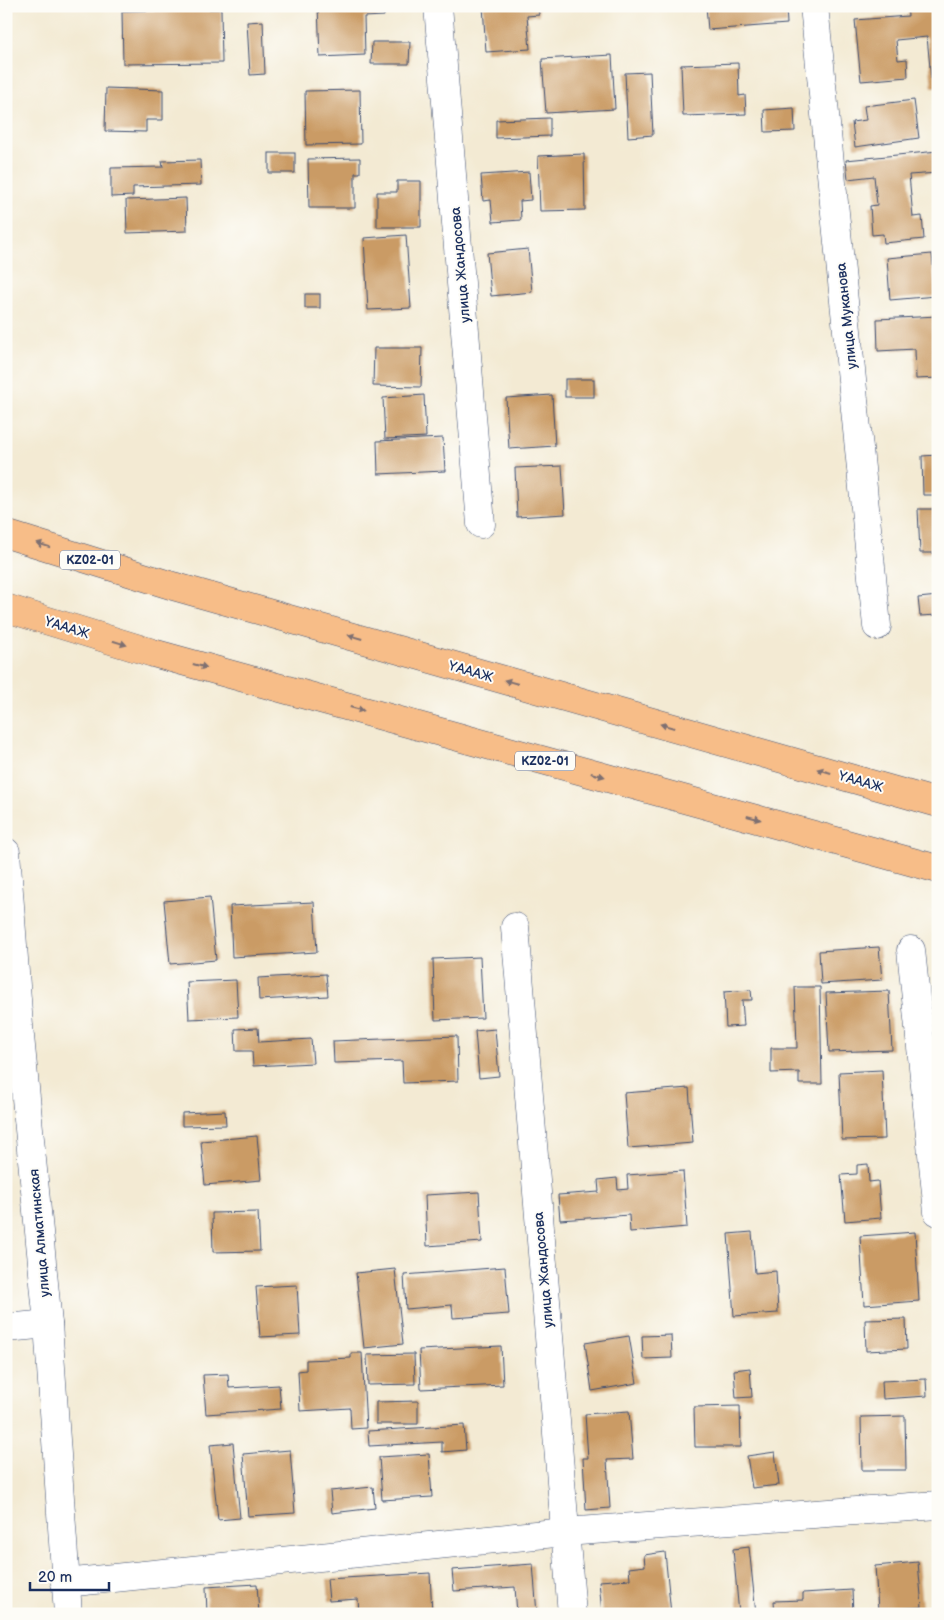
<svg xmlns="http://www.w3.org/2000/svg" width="944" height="1620" font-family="'Balsamiq Sans',sans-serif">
  <rect width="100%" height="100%" fill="#fdfcf7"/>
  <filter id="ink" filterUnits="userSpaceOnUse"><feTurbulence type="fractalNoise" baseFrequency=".02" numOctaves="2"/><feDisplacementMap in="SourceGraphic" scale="10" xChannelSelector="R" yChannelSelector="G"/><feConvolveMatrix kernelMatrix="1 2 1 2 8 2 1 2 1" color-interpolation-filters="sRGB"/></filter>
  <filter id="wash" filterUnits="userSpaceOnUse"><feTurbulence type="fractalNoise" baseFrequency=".0096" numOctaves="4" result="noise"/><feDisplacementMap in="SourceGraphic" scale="20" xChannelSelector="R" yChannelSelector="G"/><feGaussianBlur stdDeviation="1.12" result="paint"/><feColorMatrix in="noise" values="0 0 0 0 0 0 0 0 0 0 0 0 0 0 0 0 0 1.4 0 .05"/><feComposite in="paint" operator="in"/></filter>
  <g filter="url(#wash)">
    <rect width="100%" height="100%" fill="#f3ead3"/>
    <g id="blocks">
      <g fill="#ca9b65">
        <path d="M318 6H384V16L364 17 365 55 320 57Z"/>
        <path d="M483 6H538L539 15 527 16 530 49 486 52Z"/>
        <path d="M706 6H786L787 24 708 30Z"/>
        <path d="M840 6H864V8L841 10Z"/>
        <path d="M907 6H938V87L932 88 927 37 896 40 898 60 907 59 908 77 861 81 855 20 908 16Z"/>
        <path d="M221 9 222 63 123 64 122 11Z"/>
        <path d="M263 21 265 74 250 75 247 22Z"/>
        <path d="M372 42H410L409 64H371Z"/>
        <path d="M612 55 615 109 546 113 542 59Z"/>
        <path d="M738 63 739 96 745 95 746 114 683 116 681 65Z"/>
        <path d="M650 72 653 135 628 137 625 73Z"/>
        <path d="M106 88 163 90V120H146V132L105 131Z"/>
        <path d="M360 90 361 144 306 145 305 91Z"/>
        <path d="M914 100 919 138 855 147 852 122 866 120 864 106Z"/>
        <path d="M794 108 795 131 765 132 764 110Z"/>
        <path d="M550 118V136L496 138V120Z"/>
        <path d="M938 151V173L909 175 913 217 922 216 924 239 884 243 883 234 872 235 870 206 877 205 874 176 848 179 846 160Z"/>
        <rect x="269" y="153" width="26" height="20"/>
        <path d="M584 154 585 210 540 211 538 156Z"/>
        <path d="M360 158V173H355V208H309L308 159Z"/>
        <path d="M200 160 201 185 133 187V196L111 197V168L163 167 162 161Z"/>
        <path d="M529 172 531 200 520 201 521 220 493 222 491 200 483 201 481 175Z"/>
        <path d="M397 181H421V227H377V192H397Z"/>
        <path d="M186 198 187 231 127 233 126 200Z"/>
        <path d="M406 235 411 308 368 310 364 238Z"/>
        <path d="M528 249 532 292 491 296 487 253Z"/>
        <path d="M932 254 936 296 890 300 887 258Z"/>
        <rect x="305" y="294" width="15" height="14"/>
        <path d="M938 316V378L916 379 915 349 878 351 877 319Z"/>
        <path d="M374 348H422L421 387 373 386Z"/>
        <rect x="565" y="379" width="29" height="18"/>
        <path d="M424 395 426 437 385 439 383 398Z"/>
        <path d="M552 395 555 446 509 449 506 398Z"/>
        <path d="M443 438 445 471 378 474 377 441Z"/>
        <path d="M938 455V495H923L922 456Z"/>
        <path d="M562 466 565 514 517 517 515 468Z"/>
        <path d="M918 509H938V553H920Z"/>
        <path d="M938 596V615L920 616 918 598Z"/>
        <path d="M210 897 216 960 170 964 164 901Z"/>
        <path d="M314 902 317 952 232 957 230 906Z"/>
        <path d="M879 947 882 980 821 984 819 951Z"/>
        <path d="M480 957 483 1018 435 1020 433 959Z"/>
        <path d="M326 974 328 996 259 1000 258 978Z"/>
        <path d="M236 980 238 1017 189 1019 187 982Z"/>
        <path d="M795 987H820L822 1084H799V1072L771 1073V1048H797Z"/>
        <path d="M751 990 752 1000H742L744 1026 726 1027 724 992Z"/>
        <path d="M889 991 892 1050 829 1052 826 993Z"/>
        <path d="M258 1028 259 1042 311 1039 313 1063 253 1066 252 1051H236L235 1029Z"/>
        <path d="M495 1029 499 1076 479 1078 475 1031Z"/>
        <path d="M457 1036 458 1081 403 1083 402 1061 334 1063 333 1041Z"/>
        <path d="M882 1070 885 1139 842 1140 839 1072Z"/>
        <path d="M689 1088 693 1143 628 1148 624 1093Z"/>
        <path d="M225 1111 226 1125 182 1126V1113Z"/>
        <path d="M257 1136 261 1180 205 1185 201 1141Z"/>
        <path d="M868 1164 869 1182 878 1181 881 1218 845 1221 841 1175 857 1174V1165Z"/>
        <path d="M683 1171 687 1227 630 1232 629 1215 560 1220 558 1195 599 1192 598 1180 617 1178 618 1190 628 1189 627 1175Z"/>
        <path d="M479 1192 482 1242 427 1246 425 1195Z"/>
        <path d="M258 1212 260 1251 213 1252 212 1213Z"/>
        <path d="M752 1232 755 1273 776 1271 778 1313 734 1316 728 1234Z"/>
        <path d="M915 1232 919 1301 864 1305 860 1236Z"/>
        <path d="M505 1267 509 1314 453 1318 452 1305 406 1309 404 1275Z"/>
        <path d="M395 1269 403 1344 364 1348 356 1273Z"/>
        <path d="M297 1285 300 1335 260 1337 256 1287Z"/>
        <path d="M906 1319 907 1349 866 1351 865 1320Z"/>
        <path d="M671 1335 672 1358 643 1359 642 1336Z"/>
        <path d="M629 1336 637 1383 592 1391 585 1343Z"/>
        <path d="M501 1346 503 1385 421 1389 419 1350Z"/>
        <path d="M351 1353H362L366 1428 351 1429 350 1408 300 1411 298 1371 306 1370V1360L351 1358Z"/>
        <path d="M414 1354 415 1384 368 1385 367 1355Z"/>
        <path d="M750 1368 752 1397 736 1398 734 1370Z"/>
        <path d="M228 1374 229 1388 279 1385 281 1409 206 1414 203 1375Z"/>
        <path d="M926 1379 927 1396 883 1399 882 1381Z"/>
        <path d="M418 1401V1424H376V1402Z"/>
        <path d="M740 1406 741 1447H695L694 1407Z"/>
        <path d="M629 1411 633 1459 607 1460 610 1508 586 1510 583 1458H588L585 1414Z"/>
        <path d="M905 1416 906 1470H862L861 1417Z"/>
        <path d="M464 1425 466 1450 442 1452V1442L369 1446 368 1431Z"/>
        <path d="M233 1443 240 1518 218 1520 210 1445Z"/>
        <path d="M290 1450 295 1513 248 1516 243 1454Z"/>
        <path d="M775 1452 779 1485 752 1488 747 1456Z"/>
        <path d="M429 1454 432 1497 382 1500 379 1457Z"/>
        <path d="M373 1487 375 1508 332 1513 330 1491Z"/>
        <path d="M749 1547 756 1614H739L733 1549Z"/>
        <path d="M665 1552 671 1614H602L599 1581 630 1579 629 1568 645 1566 644 1555Z"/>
        <path d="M918 1562 922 1607 878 1610 875 1566Z"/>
        <path d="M533 1564 537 1614H517L515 1587 454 1591 452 1570Z"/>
        <path d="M430 1573 432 1614H359L358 1599 329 1601 327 1579Z"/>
        <path d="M257 1584 259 1614H207L206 1587Z"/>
        <path d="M852 1590 853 1614H775L774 1601 803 1600V1593Z"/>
      </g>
    </g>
  </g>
  <g filter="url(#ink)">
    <use href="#blocks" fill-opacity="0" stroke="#3b4b70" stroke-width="1"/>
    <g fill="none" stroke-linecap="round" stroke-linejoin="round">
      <g stroke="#3b4b70" stroke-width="29">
        <g id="minor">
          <path d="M438 6 481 524"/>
          <path d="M814 6 877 626"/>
          <path d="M515 927 572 1614"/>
          <path d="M911 950 938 1212"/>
          <path d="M6 1328 48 1324"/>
          <path d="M65 1583 565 1532 938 1505"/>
        </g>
      </g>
      <g stroke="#3b4b70" stroke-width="29">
        <path id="tertiary" d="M6 852 19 1026 48 1324 68 1614"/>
      </g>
      <g stroke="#3b4b70" stroke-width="29">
        <g id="motorway">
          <path d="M6 534 173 586 938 803"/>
          <path d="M6 608 153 653 938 869"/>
        </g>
      </g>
      <use href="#minor" stroke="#fff" stroke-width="28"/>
      <use href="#tertiary" stroke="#fff" stroke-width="28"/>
      <use href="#motorway" stroke="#f7bd88" stroke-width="28"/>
    </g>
    <defs><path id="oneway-solid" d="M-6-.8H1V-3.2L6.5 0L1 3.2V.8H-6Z" transform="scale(1.25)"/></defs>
    <g fill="#7e6f71">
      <use href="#oneway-solid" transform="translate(43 545) rotate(-163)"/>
      <use href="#oneway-solid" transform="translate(355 637) rotate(-164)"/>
      <use href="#oneway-solid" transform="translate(120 643) rotate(17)"/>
      <use href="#oneway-solid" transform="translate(200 666) rotate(15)"/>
      <use href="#oneway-solid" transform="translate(511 682) rotate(-164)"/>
      <use href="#oneway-solid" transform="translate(357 709) rotate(15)"/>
      <use href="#oneway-solid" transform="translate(667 726) rotate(-164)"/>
      <use href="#oneway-solid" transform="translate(824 771) rotate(-164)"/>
      <use href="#oneway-solid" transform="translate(598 775) rotate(15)"/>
      <use href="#oneway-solid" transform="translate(754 818) rotate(15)"/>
    </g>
  </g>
  <g text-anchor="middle" stroke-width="4" stroke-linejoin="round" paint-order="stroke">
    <g fill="#fdfcf7" stroke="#5f6c8c" stroke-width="1">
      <rect x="60" y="550.5" width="60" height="19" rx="4"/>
      <rect x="515" y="751.5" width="60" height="19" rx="4"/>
    </g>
    <g font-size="12" font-weight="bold" fill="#1b2f5e">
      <text x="90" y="564">KZ02-01</text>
      <text x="545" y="765">KZ02-01</text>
    </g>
    <g font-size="14" fill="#1b2f5e" stroke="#fdfcf7">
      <text transform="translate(460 265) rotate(-95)" y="5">улица Жандосова</text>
      <text transform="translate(846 316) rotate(-96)" y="5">улица Муканова</text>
      <text transform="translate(67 627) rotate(17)" y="5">ҮАААЖ</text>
      <text transform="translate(471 671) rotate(16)" y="5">ҮАААЖ</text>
      <text transform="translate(861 781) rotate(16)" y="5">ҮАААЖ</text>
      <text transform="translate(39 1233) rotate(-95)" y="5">улица Алматинская</text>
      <text transform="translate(543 1270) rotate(-95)" y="5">улица Жандосова</text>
    </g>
  </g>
  <rect width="944" height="1620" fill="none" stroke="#fdfcf7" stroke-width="25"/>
  <path d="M30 1582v8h79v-8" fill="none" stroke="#1b2f5e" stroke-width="2.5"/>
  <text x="38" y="1582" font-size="15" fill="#1b2f5e" stroke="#fdfcf7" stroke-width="4" paint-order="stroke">20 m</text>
</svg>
